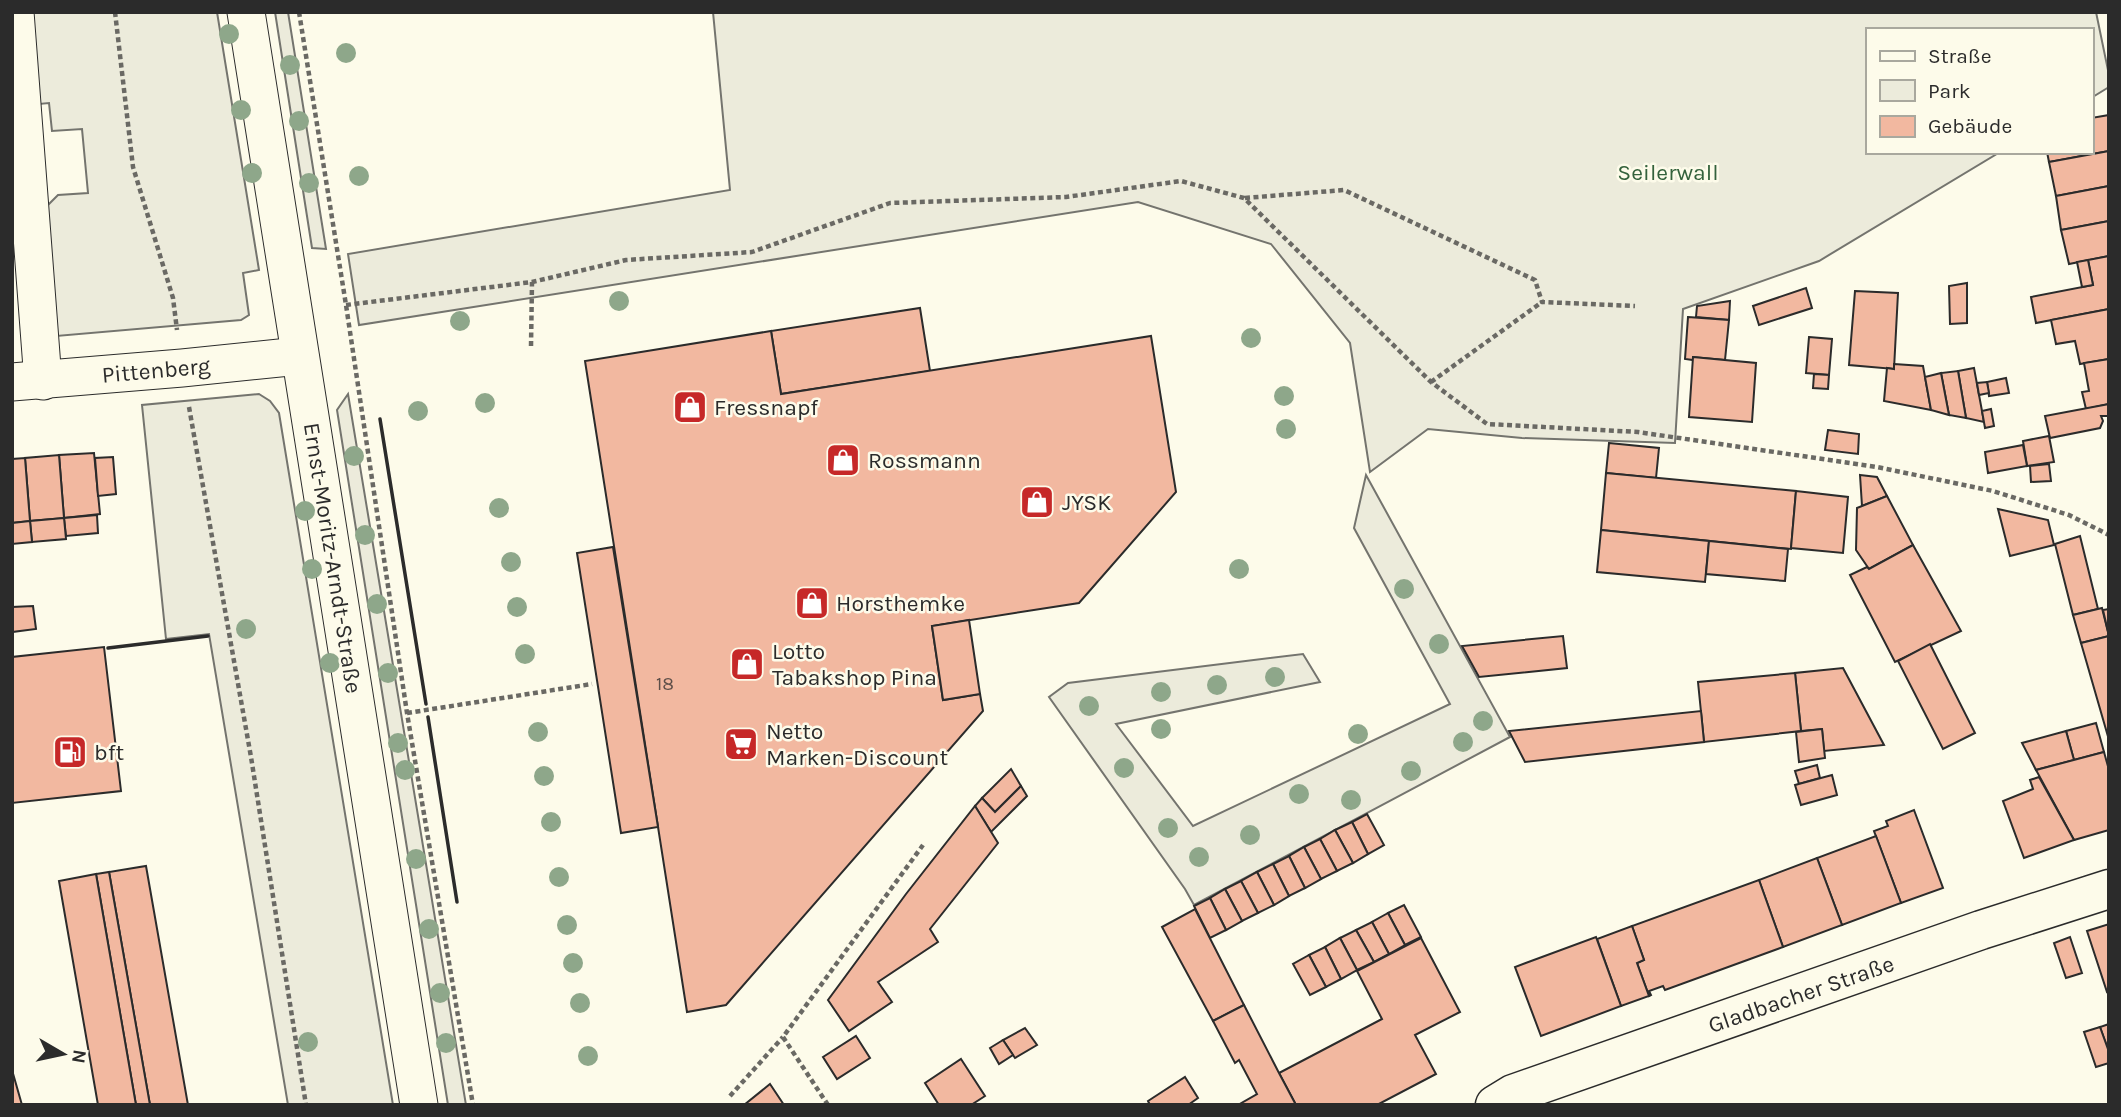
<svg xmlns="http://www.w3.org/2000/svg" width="2121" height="1117" font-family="Karla,sans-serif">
  <rect width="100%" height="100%" fill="#fdfbea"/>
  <g fill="#ecebdb" stroke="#74746e" stroke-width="2">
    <path d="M21 12H217L259 270 243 273 249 315 241 320 45 337 36 217 58 195 88 193 82 129 52 131 49 103 28 105Z"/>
    <path d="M275 12H288L326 249 312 248Z"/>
    <path d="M713 12H2096L2109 75V87L2091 98V30H1867V152H2000L1819 261 1683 309 1675 443 1522 438 1428 429 1370 472 1350 343 1271 244 1138 202 359 325 348 254 730 190Z"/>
    <path d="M259 394 270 401 279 413 393 1105H288L209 634 166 639 142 405Z"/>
    <path d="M348 394 466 1105H448L337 410Z"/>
    <path d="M1366 475 1510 737 1194 905 1185 889 1049 697 1068 683 1303 654 1320 682 1116 724 1193 826 1450 704 1354 528Z"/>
  </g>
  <g fill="#f2b8a0" stroke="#2b2b2b" stroke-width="2">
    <path d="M2109 115V151L2049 162 2047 152H2091V118Z"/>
    <path d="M2109 151V186L2056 196 2049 162Z"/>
    <path d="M2109 186V221L2061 230 2056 196Z"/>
    <path d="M2109 221V256L2069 264 2061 230Z"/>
    <path d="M2109 256V309L2036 323 2031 297 2093 285 2088 260Z"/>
    <path d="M2088 260 2093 285 2082 287 2077 262Z"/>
    <path d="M1967 283V323L1950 324 1949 286Z"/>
    <path d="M1806 288 1812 308 1759 325 1753 306Z"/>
    <path d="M1855 291 1898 293 1894 369 1849 365Z"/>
    <path d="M1730 301 1729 320 1696 317 1697 306Z"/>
    <path d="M920 308 930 371 781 394 771 331Z"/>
    <path d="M2109 309V359L2080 364 2075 341 2056 344 2051 320Z"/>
    <path d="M1688 317 1729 320 1725 360 1693 357V360L1685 359Z"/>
    <path d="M771 331 781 394 1151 336 1176 492 1079 603 932 626 943 700 980 694 983 711 726 1005 687 1012 585 361Z"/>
    <path d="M1809 337 1832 339 1829 375 1806 373Z"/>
    <path d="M1693 357 1756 363 1752 422 1689 417Z"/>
    <path d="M2109 359V404L2086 409 2082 392 2089 391 2084 363Z"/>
    <path d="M1894 364 1923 366 1931 410 1884 401 1887 368 1894 369Z"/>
    <path d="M1974 368 1982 411 1984 422 1966 418 1958 371Z"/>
    <path d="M1958 371 1966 418 1949 415 1941 373Z"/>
    <path d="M1941 373 1949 415 1931 410 1925 377Z"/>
    <path d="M1814 374 1829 375 1828 389 1813 388Z"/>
    <path d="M2006 378 2009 393 1989 396 1987 382Z"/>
    <path d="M1987 382 1989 393 1979 395 1977 383Z"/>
    <path d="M2109 404V416H2101L2103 421 2100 428 2050 438 2045 416Z"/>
    <path d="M1991 409 1994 426 1985 428 1982 411Z"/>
    <path d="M1828 430 1859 434 1858 454 1825 450Z"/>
    <path d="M2049 436 2054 462 2027 466 2023 441Z"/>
    <path d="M1609 443 1659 448 1656 478 1606 473Z"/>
    <path d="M2023 445 2027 466 1988 473 1985 452Z"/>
    <path d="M94 453 100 514 64 518 59 455Z"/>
    <path d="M59 455 64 518 30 521 25 458Z"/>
    <path d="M113 457 116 494 98 496 95 458Z"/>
    <path d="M25 458 30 521 12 523V459Z"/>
    <path d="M2049 464 2051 481 2031 482 2030 466Z"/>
    <path d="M1606 473 1796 491 1791 549 1601 530Z"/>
    <path d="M1860 475 1877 477 1887 496 1862 506Z"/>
    <path d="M1796 491 1848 497 1843 553 1791 548Z"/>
    <path d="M1887 496 1913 545 1869 569 1856 550 1857 508Z"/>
    <path d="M1998 509 2048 520 2054 545 2010 556Z"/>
    <path d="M97 515 98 533 66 536 64 518Z"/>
    <path d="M64 518 66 539 32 542 30 521Z"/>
    <path d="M30 521 32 542 12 544V523Z"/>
    <path d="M1601 530 1709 541 1705 582 1597 572Z"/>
    <path d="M2080 536 2098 609 2073 615 2055 544Z"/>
    <path d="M1709 541 1788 549 1785 581 1706 574Z"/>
    <path d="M1913 545 1961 631 1895 662 1850 575 1867 567 1869 569Z"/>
    <path d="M613 547 658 827 621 833 577 553Z"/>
    <path d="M33 606 36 629 12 632V607Z"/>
    <path d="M2102 608 2109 636 2081 643 2073 615Z"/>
    <path d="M2109 609V636L2103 610Z"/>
    <path d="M969 620 980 694 943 700 932 626Z"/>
    <path d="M1563 636 1567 668 1479 677 1462 646Z"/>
    <path d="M2109 636V740L2081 643Z"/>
    <path d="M1930 644 1975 733 1943 749 1898 661Z"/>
    <path d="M104 647 121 791 12 803V657Z"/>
    <path d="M1843 668 1884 745 1824 751 1822 729 1801 731 1795 673Z"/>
    <path d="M1795 673 1801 731 1704 742 1698 682Z"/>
    <path d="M1701 711 1704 742 1525 762 1509 731Z"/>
    <path d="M2096 723 2104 752 2074 760 2066 731Z"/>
    <path d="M1822 729 1825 758 1799 762 1796 732Z"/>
    <path d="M2066 731 2074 760 2036 770 2022 743Z"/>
    <path d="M2104 752 2109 770V830L2074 840 2036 770Z"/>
    <path d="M1817 765 1820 778 1799 784 1795 771Z"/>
    <path d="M1011 769 1021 786 995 812 982 798Z"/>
    <path d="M1832 775 1837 795 1801 805 1795 785Z"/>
    <path d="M2039 777 2074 840 2024 858 2003 801 2033 789 2030 780Z"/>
    <path d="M1021 786 1027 796 991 832 975 806 982 798 995 812Z"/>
    <path d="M975 806 998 843 930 929 938 942 878 982 892 1002 849 1031 828 1000 906 894Z"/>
    <path d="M1914 810 1943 888 1901 903 1874 831 1888 826 1886 821Z"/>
    <path d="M1367 814 1384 845 1368 854 1352 822Z"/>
    <path d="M1352 822 1368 854 1353 863 1335 830Z"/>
    <path d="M1335 830 1353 863 1337 871 1320 839Z"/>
    <path d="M1876 836 1901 903 1842 925 1817 858Z"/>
    <path d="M1320 839 1337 871 1321 879 1304 847Z"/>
    <path d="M1304 847 1321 879 1305 888 1289 856Z"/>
    <path d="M1289 856 1305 888 1289 896 1273 864Z"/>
    <path d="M1817 858 1842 925 1783 947 1759 880Z"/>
    <path d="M1273 864 1289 896 1274 905 1257 872Z"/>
    <path d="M146 866 188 1105H150L109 872Z"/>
    <path d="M109 872 150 1105H136L96 874Z"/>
    <path d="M1257 872 1274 905 1258 913 1241 881Z"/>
    <path d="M96 874 136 1105H98L59 881Z"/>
    <path d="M1759 880 1783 947 1665 990 1663 986 1649 991 1651 995 1649 996 1637 963 1644 960 1632 926Z"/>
    <path d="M1241 881 1258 913 1242 921 1225 889Z"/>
    <path d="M1225 889 1242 921 1226 930 1210 898Z"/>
    <path d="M1210 898 1226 930 1210 938 1194 906Z"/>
    <path d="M1404 905 1421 937 1405 945 1388 913Z"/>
    <path d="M1195 909 1244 1005 1213 1021 1162 927Z"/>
    <path d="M1388 913 1405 945 1389 954 1372 922Z"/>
    <path d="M1372 922 1389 954 1374 962 1356 930Z"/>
    <path d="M2109 924V991L2107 992 2087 931Z"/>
    <path d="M1632 926 1644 960 1637 963 1649 996 1621 1006 1597 939Z"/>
    <path d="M1356 930 1374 962 1357 970 1340 938Z"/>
    <path d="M1596 937 1621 1006 1541 1036 1515 967Z"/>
    <path d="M2070 937 2082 973 2066 978 2054 943Z"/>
    <path d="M1340 938 1357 970 1341 979 1325 947Z"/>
    <path d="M1421 938 1460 1012 1415 1035 1436 1074 1377 1105H1296L1279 1073 1382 1019 1357 971Z"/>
    <path d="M1325 947 1341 979 1326 987 1309 955Z"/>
    <path d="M1309 955 1326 987 1310 995 1293 964Z"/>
    <path d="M1244 1005 1279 1073 1296 1105H1238L1257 1094 1239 1060 1235 1063 1213 1021Z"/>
    <path d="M2109 1024V1052L2100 1027Z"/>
    <path d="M2100 1027 2109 1052V1063L2096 1067 2084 1032Z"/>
    <path d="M1025 1028 1037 1045 1015 1058 1003 1040Z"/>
    <path d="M856 1036 870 1058 837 1079 823 1057Z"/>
    <path d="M1003 1040 1013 1055 999 1064 990 1048Z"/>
    <path d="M961 1059 985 1096 971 1105H939L925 1083Z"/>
    <path d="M12 1070 22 1105H12Z"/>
    <path d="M1185 1077 1198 1098 1188 1105H1150L1148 1101Z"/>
    <path d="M770 1084 784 1105H744Z"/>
  </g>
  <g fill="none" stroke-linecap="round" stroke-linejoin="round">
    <g stroke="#2b2b2b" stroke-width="39">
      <g id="street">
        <path d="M15 12 43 381"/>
        <path d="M246 12C302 377 363 740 419 1105"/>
        <path d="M12 382 182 368 299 356"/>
      </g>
    </g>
    <g stroke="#2b2b2b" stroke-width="41">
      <path id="secondary" d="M1495 1105 1513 1094 1981 930 2109 889"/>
    </g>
    <g stroke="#6a6964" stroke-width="4.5" stroke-dasharray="5 3.5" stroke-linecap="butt">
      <path d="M115 12 133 167 173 298 177 330"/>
      <path d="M299 12 346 305 407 713 473 1105"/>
      <path d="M1245 198 1344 190 1535 280 1542 302 1635 306"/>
      <path d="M346 305 532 282 626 260 752 252 890 203 1066 197 1181 181 1244 198 1431 382 1487 424 1638 432 1877 467 1993 491 2069 515 2109 535"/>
      <path d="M531 346 532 282"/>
      <path d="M1431 382 1542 302"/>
      <path d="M189 407 251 757 306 1105"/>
      <path d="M407 713 592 684"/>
      <path d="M730 1096 783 1037"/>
      <path d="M828 1105 783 1037 923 845"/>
    </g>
    <use href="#street" stroke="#fdfbea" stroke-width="37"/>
    <use href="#secondary" stroke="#fdfbea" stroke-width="38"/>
    <g stroke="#2b2b2b" stroke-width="3.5">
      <path d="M380 419 426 704"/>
      <path d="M108 648 208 636"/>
      <path d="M428 717 457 902"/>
    </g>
  </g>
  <g fill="#8ea78a">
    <circle cx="229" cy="34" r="10"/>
    <circle cx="346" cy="53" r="10"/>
    <circle cx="290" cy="65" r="10"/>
    <circle cx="241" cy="110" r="10"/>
    <circle cx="299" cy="121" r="10"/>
    <circle cx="252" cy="173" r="10"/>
    <circle cx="359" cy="176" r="10"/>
    <circle cx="309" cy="183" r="10"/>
    <circle cx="619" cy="301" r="10"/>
    <circle cx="460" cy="321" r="10"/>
    <circle cx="1251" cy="338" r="10"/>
    <circle cx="1284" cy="396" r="10"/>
    <circle cx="485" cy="403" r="10"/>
    <circle cx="418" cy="411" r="10"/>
    <circle cx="1286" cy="429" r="10"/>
    <circle cx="354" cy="456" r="10"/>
    <circle cx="499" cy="508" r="10"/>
    <circle cx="305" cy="511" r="10"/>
    <circle cx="365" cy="535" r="10"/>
    <circle cx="511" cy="562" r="10"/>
    <circle cx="312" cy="569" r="10"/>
    <circle cx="1239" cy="569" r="10"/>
    <circle cx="1404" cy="589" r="10"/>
    <circle cx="377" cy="604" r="10"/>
    <circle cx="517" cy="607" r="10"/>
    <circle cx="246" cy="629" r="10"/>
    <circle cx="1439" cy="644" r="10"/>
    <circle cx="525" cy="654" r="10"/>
    <circle cx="330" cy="663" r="10"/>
    <circle cx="388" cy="673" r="10"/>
    <circle cx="1275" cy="677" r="10"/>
    <circle cx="1217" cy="685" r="10"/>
    <circle cx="1161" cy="692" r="10"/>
    <circle cx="1089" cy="706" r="10"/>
    <circle cx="1483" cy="721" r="10"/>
    <circle cx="1161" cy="729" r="10"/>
    <circle cx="538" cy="732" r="10"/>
    <circle cx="1358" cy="734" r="10"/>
    <circle cx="1463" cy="742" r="10"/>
    <circle cx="398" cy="743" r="10"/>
    <circle cx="1124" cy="768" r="10"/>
    <circle cx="405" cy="770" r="10"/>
    <circle cx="1411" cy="771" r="10"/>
    <circle cx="544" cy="776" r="10"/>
    <circle cx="1299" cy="794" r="10"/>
    <circle cx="1351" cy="800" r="10"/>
    <circle cx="551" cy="822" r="10"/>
    <circle cx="1168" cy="828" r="10"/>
    <circle cx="1250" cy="835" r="10"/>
    <circle cx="1199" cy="857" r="10"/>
    <circle cx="416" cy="859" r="10"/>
    <circle cx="559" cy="877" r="10"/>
    <circle cx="567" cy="925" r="10"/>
    <circle cx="429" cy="929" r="10"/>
    <circle cx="573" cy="963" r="10"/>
    <circle cx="440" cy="993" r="10"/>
    <circle cx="580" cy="1003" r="10"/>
    <circle cx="308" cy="1042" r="10"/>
    <circle cx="446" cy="1043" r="10"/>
    <circle cx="588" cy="1056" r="10"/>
  </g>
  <defs>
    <g id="shop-square" transform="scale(1.75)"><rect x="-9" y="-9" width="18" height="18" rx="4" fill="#c62828" stroke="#fdfbea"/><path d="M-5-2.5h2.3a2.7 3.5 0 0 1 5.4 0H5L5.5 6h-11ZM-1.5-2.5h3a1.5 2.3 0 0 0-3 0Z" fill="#fff"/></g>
    <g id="supermarket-square" transform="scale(1.75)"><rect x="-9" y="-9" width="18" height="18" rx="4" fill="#c62828" stroke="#fdfbea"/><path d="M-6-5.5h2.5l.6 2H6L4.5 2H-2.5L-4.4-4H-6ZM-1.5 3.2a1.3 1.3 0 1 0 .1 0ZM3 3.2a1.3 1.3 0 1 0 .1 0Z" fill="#fff"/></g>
    <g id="fuel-square" transform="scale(1.75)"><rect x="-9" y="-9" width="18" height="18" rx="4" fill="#c62828" stroke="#fdfbea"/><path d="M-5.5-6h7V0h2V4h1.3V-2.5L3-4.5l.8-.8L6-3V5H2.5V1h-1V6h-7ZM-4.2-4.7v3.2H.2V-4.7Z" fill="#fff"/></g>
  </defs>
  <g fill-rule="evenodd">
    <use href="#shop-square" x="690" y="407"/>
    <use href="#shop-square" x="843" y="460"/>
    <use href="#shop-square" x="1037" y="502"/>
    <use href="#shop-square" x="812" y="603"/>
    <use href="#shop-square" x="747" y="664"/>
    <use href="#supermarket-square" x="741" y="744"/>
    <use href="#fuel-square" x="70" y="752"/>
  </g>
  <g text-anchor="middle" stroke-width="5" stroke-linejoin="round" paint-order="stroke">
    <g font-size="19" fill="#5d4e48">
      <text x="665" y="690">18</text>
    </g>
    <g font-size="23" fill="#34623c" stroke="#fdfbea">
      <text x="1668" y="180">Seilerwall</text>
    </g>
    <g font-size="23" fill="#2b2b2b" stroke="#fdfbea">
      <text transform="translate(156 370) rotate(-5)" y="8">Pittenberg</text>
      <text transform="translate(333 558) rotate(81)" y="8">Ernst-Moritz-Arndt-Straße</text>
      <text transform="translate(1801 994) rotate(-19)" y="8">Gladbacher Straße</text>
    </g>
    <g font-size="23" fill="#2b2b2b" stroke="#fdfbea" text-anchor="start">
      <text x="714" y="415">Fressnapf</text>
      <text x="868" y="468">Rossmann</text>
      <text x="1062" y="510">JYSK</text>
      <text x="836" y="611">Horsthemke</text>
      <text x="772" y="659">Lotto<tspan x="772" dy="26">Tabakshop Pina</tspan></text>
      <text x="766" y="739">Netto<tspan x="766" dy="26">Marken-Discount</tspan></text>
      <text x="94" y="760">bft</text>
    </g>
  </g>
  <rect width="2121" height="1117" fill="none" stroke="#2b2b2b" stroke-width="28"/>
  <rect x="1866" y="28" width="228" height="126" fill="#fdfbea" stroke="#a9a89e" stroke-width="2"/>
  <rect x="1880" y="51" width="35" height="10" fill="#fdfbea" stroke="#a9a89e" stroke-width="2"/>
  <text x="1928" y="63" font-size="21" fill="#2b2b2b">Straße</text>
  <rect x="1880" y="80" width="35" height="21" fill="#ecebdb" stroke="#a9a89e" stroke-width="2"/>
  <text x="1928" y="98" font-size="21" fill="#2b2b2b">Park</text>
  <rect x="1880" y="116" width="35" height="21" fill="#f2b8a0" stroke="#a9a89e" stroke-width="2"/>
  <text x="1928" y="133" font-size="21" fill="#2b2b2b">Gebäude</text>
  <g transform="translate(63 1054) rotate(99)" stroke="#fdfbea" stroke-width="5" paint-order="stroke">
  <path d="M0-5L12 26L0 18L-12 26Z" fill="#2b2b2b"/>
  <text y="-10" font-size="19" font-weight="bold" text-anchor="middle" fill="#2b2b2b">N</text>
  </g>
</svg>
